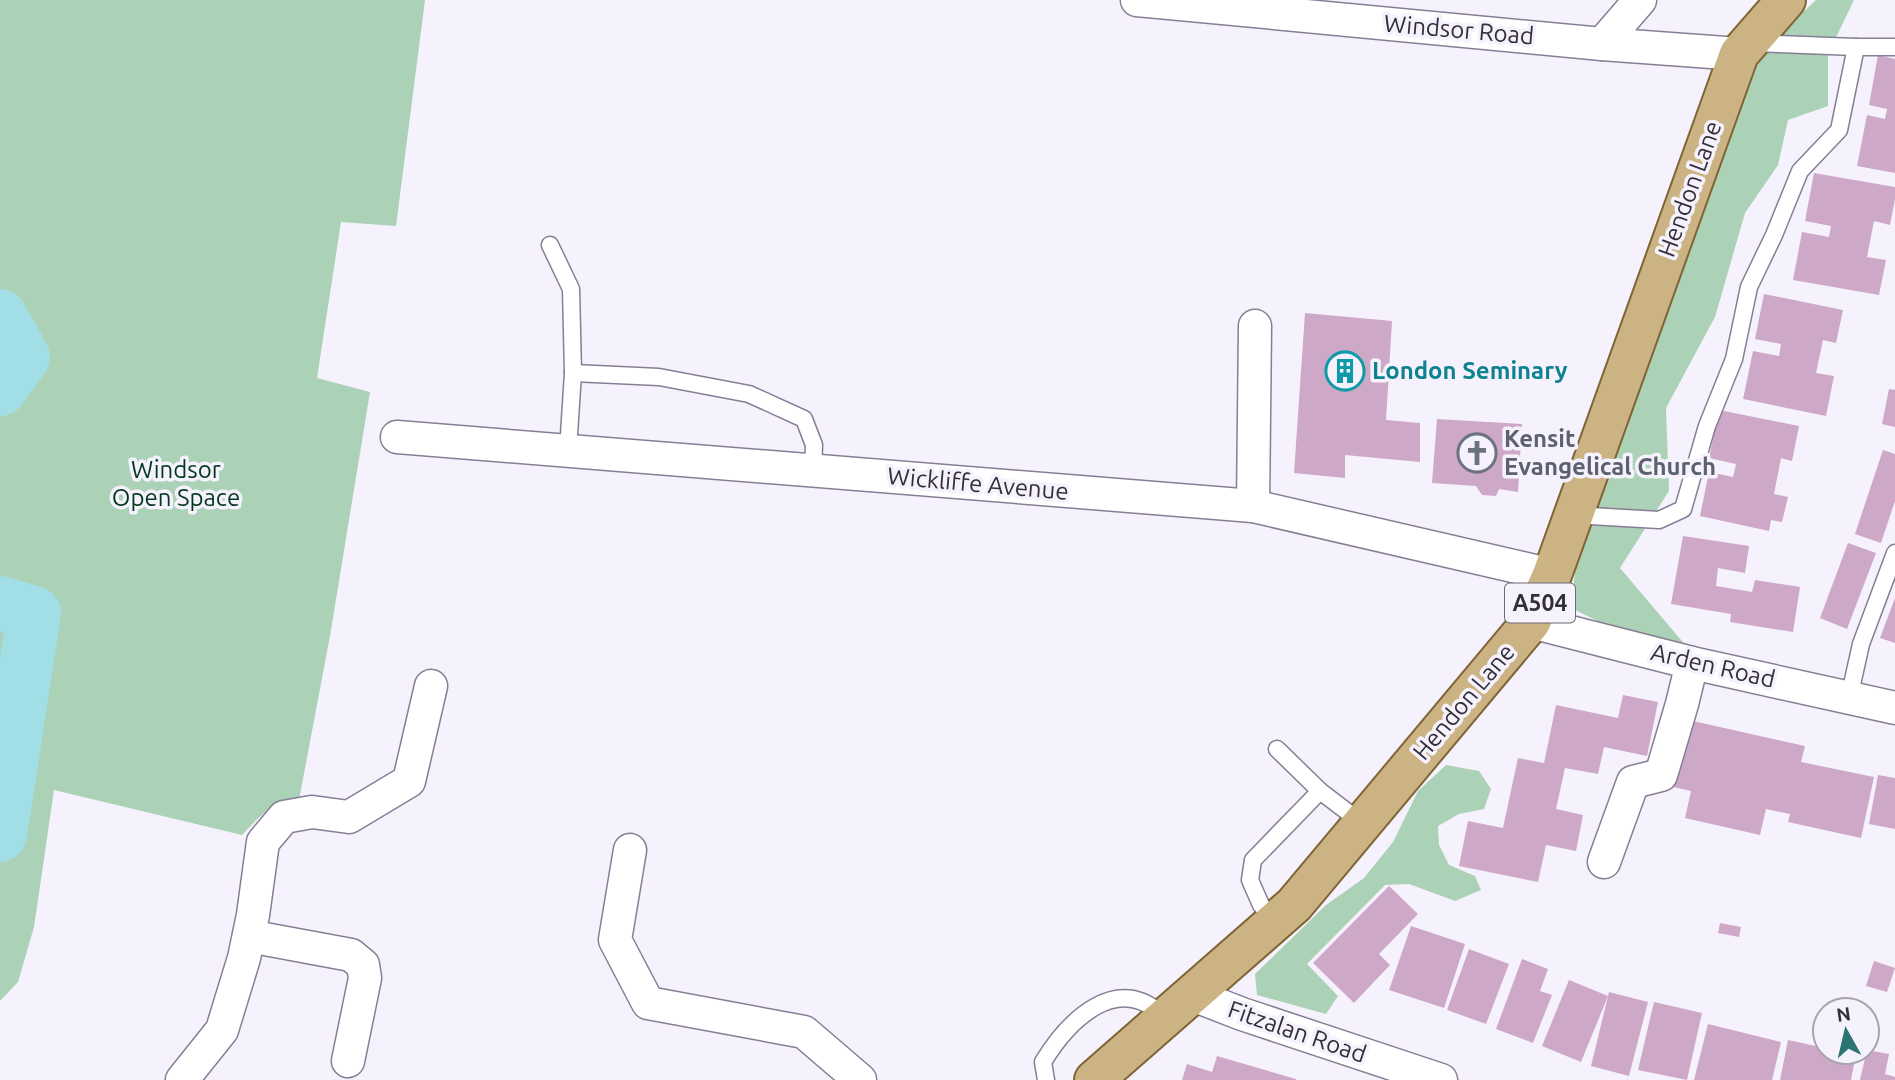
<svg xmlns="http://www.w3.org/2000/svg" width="1895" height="1080" font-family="Ubuntu,sans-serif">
  <rect width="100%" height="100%" fill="#f6f2fd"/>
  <g fill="#abd1b7">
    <path d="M0 0H425L396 226 341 222 317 378 370 392 330 636 299 800C275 798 257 819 242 835L54 790 34 927 18 982 0 1001Z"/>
    <path d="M1816 0H1854L1828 54V106L1788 120 1778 165 1745 213 1715 317 1666 408 1669 491 1620 568 1687 647 1622 633 1571 608 1575 572 1631 396 1752 64 1766 47Z"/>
    <path d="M1446 765 1479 771 1491 789 1484 809 1459 814 1438 826 1439 845 1449 865 1475 876 1481 890 1455 901 1409 884 1385 885 1307 964 1338 996 1326 1014 1257 995 1255 974 1326 905 1364 878 1393 842 1418 791Z"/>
  </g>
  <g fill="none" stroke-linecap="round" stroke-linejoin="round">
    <g stroke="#a2dee5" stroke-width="54">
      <path d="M0 316 23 357 0 389"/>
      <path d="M0 603 34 613 0 835"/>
    </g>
  </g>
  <g fill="#cea8c7">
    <path d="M1878 55 1895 59V173L1857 166 1867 115 1885 119 1887 109 1869 105Z"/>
    <path d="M1814 173 1895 187V199L1890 225 1874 221 1867 257 1886 260 1879 295 1793 280 1802 232 1829 237 1831 226 1805 221Z"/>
    <path d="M1764 294 1843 310 1836 343 1823 340 1816 373 1834 376 1826 416 1743 399 1753 351 1779 356 1781 344 1755 339Z"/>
    <path d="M1305 313 1392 321 1386 420 1420 423V462L1345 455V478L1294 473Z"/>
    <path d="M1889 389 1895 390V427L1882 424Z"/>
    <path d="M1719 410 1799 426 1792 461 1781 458 1774 494 1788 497 1782 522 1771 520 1769 531 1700 516 1709 472 1733 477 1736 464 1709 458Z"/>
    <path d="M1437 419 1522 424 1518 492 1499 489 1496 496 1482 495 1476 486 1432 483Z"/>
    <path d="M1883 450 1895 454V501L1881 543 1855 534Z"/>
    <path d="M1683 536 1749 546 1745 573 1718 568 1716 586 1752 592 1755 580 1800 587 1793 632 1730 622 1731 614 1671 604Z"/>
    <path d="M1848 543 1876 553 1847 629 1820 618Z"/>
    <path d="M1895 598V643L1880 638Z"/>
    <path d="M1623 695 1658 702 1647 756 1604 747 1598 774 1565 768 1556 809 1583 815 1576 851 1546 845 1538 882 1459 866 1468 821 1503 828 1518 758 1544 763 1556 705 1618 718Z"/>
    <path d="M1684 719 1805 746 1801 762 1874 777 1861 838 1788 822 1790 814 1766 809 1760 835 1685 818 1691 791 1669 786Z"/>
    <path d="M1878 775 1895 778V829L1869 824Z"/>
    <path d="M1389 886 1418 914 1379 954 1390 965 1354 1003 1313 963Z"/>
    <path d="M1720 923 1741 927 1739 937 1718 933Z"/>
    <path d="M1411 926 1465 944 1444 1008 1389 990Z"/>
    <path d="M1469 949 1509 964 1486 1024 1447 1010Z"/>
    <path d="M1522 959 1548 969 1540 991 1552 995 1533 1043 1496 1029Z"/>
    <path d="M1874 961 1895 968 1887 992 1866 986Z"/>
    <path d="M1569 980 1608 996 1581 1062 1542 1046Z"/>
    <path d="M1609 992 1648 1002 1629 1076 1591 1066Z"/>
    <path d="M1654 1002 1702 1013 1687 1080 1638 1070Z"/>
    <path d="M1708 1024 1781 1042 1772 1080H1694Z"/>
    <path d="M1788 1040 1825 1048V1052H1846L1856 1054 1851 1080H1780Z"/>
    <path d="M1867 1050 1889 1054 1885 1074 1895 1077V1080H1860Z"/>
    <path d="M1217 1056 1296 1079V1080H1182L1187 1064 1212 1072Z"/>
  </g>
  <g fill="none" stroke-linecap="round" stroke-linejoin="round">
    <g stroke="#867e95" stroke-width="19">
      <g id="lane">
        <path d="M1753 43 1856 47"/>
        <path d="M550 245 571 289 573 373 568 450"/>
        <path d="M573 373 659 377 749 394 804 419 814 445 813 470"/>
        <path d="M1573 515 1659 520 1683 509 1707 426 1734 359 1749 287 1774 235 1800 171 1839 130 1856 47H1895"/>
        <path d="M1849 698 1861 644 1895 553"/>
        <path d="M1277 749 1320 791 1362 823"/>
        <path d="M1276 922 1261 905 1250 880 1253 860 1320 791"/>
        <path d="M1046 1080 1043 1062C1068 1021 1118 970 1164 1017"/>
      </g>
    </g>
    <g stroke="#867e95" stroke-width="35">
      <g id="street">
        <path d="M1137 0 1602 44 1739 54"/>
        <path d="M1602 44 1640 0"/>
        <path d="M397 437 1253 506 1552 575"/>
        <path d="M1253 506 1255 326"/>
        <path d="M1531 622 1692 663 1895 708"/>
        <path d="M630 850 615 940 648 1003 804 1032 860 1080"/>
        <path d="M1604 862 1633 782 1661 775 1682 704 1692 663"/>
        <path d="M249 936 351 955 363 965 365 978 348 1061"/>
        <path d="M1193 995 1242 1014 1441 1080"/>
        <path d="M182 1080 222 1030 244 958 253 915 263 842 284 817 312 812 349 817 409 781 431 686"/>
      </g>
    </g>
    <g stroke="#7f6434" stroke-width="42">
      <path id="primary" d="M1094 1080 1294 905 1531 622 1552 575 1739 54 1786 0"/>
    </g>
    <use href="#lane" stroke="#fff" stroke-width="16"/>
    <use href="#street" stroke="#fff" stroke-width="32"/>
    <use href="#primary" stroke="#cbb383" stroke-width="38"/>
  </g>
  <defs>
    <g id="building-ring" transform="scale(2.0125)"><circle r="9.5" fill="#f6f2fd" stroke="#0f9aa8" stroke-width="1.5"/><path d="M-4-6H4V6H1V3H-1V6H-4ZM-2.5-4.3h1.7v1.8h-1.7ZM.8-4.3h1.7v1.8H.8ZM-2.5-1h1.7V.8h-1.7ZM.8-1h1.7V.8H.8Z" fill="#0f9aa8"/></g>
    <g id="church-ring" transform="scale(2.0125)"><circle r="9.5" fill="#f6f2fd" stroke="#6b7280" stroke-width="1.5"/><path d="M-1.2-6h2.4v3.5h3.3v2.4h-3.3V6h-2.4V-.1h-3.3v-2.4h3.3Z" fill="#6b7280"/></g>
  </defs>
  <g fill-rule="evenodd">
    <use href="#building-ring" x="1345" y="371"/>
    <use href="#church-ring" x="1477" y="453"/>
  </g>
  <g text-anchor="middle" stroke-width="7" stroke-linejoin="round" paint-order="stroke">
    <rect fill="#f6f2fd" stroke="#6e6a74" stroke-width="2" x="1505" y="583.5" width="70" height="39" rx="5"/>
    <g font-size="23" font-weight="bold" fill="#332f39">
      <text x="1540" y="611">A504</text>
    </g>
    <g font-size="24" fill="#332f39" stroke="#f6f2fd">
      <text transform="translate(1459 30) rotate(5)" y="8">Windsor Road</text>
      <text transform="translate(1690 189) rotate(-70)" y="8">Hendon Lane</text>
      <text transform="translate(978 484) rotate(5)" y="8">Wickliffe Avenue</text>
      <text transform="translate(1713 666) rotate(13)" y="8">Arden Road</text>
      <text transform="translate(1464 702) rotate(-50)" y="8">Hendon Lane</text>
      <text transform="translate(1297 1032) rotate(19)" y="8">Fitzalan Road</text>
    </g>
    <g font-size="24" font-weight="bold" fill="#0d838f" stroke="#f6f2fd" text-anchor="start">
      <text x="1372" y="379">London Seminary</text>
    </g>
    <g font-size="24" font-weight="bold" fill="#5b616d" stroke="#f6f2fd" text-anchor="start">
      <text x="1504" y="447">Kensit<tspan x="1504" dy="28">Evangelical Church</tspan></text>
    </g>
    <g font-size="24" fill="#03391e" stroke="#f6f2fd">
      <text x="176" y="478">Windsor<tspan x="176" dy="28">Open Space</tspan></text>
    </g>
  </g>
  <g transform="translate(1846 1031) rotate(352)"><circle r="33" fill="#f6f2fd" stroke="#a8a4af" stroke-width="2"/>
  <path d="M0-5L12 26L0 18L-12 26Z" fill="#2a7471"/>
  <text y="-10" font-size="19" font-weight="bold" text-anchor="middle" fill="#332f39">N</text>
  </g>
</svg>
